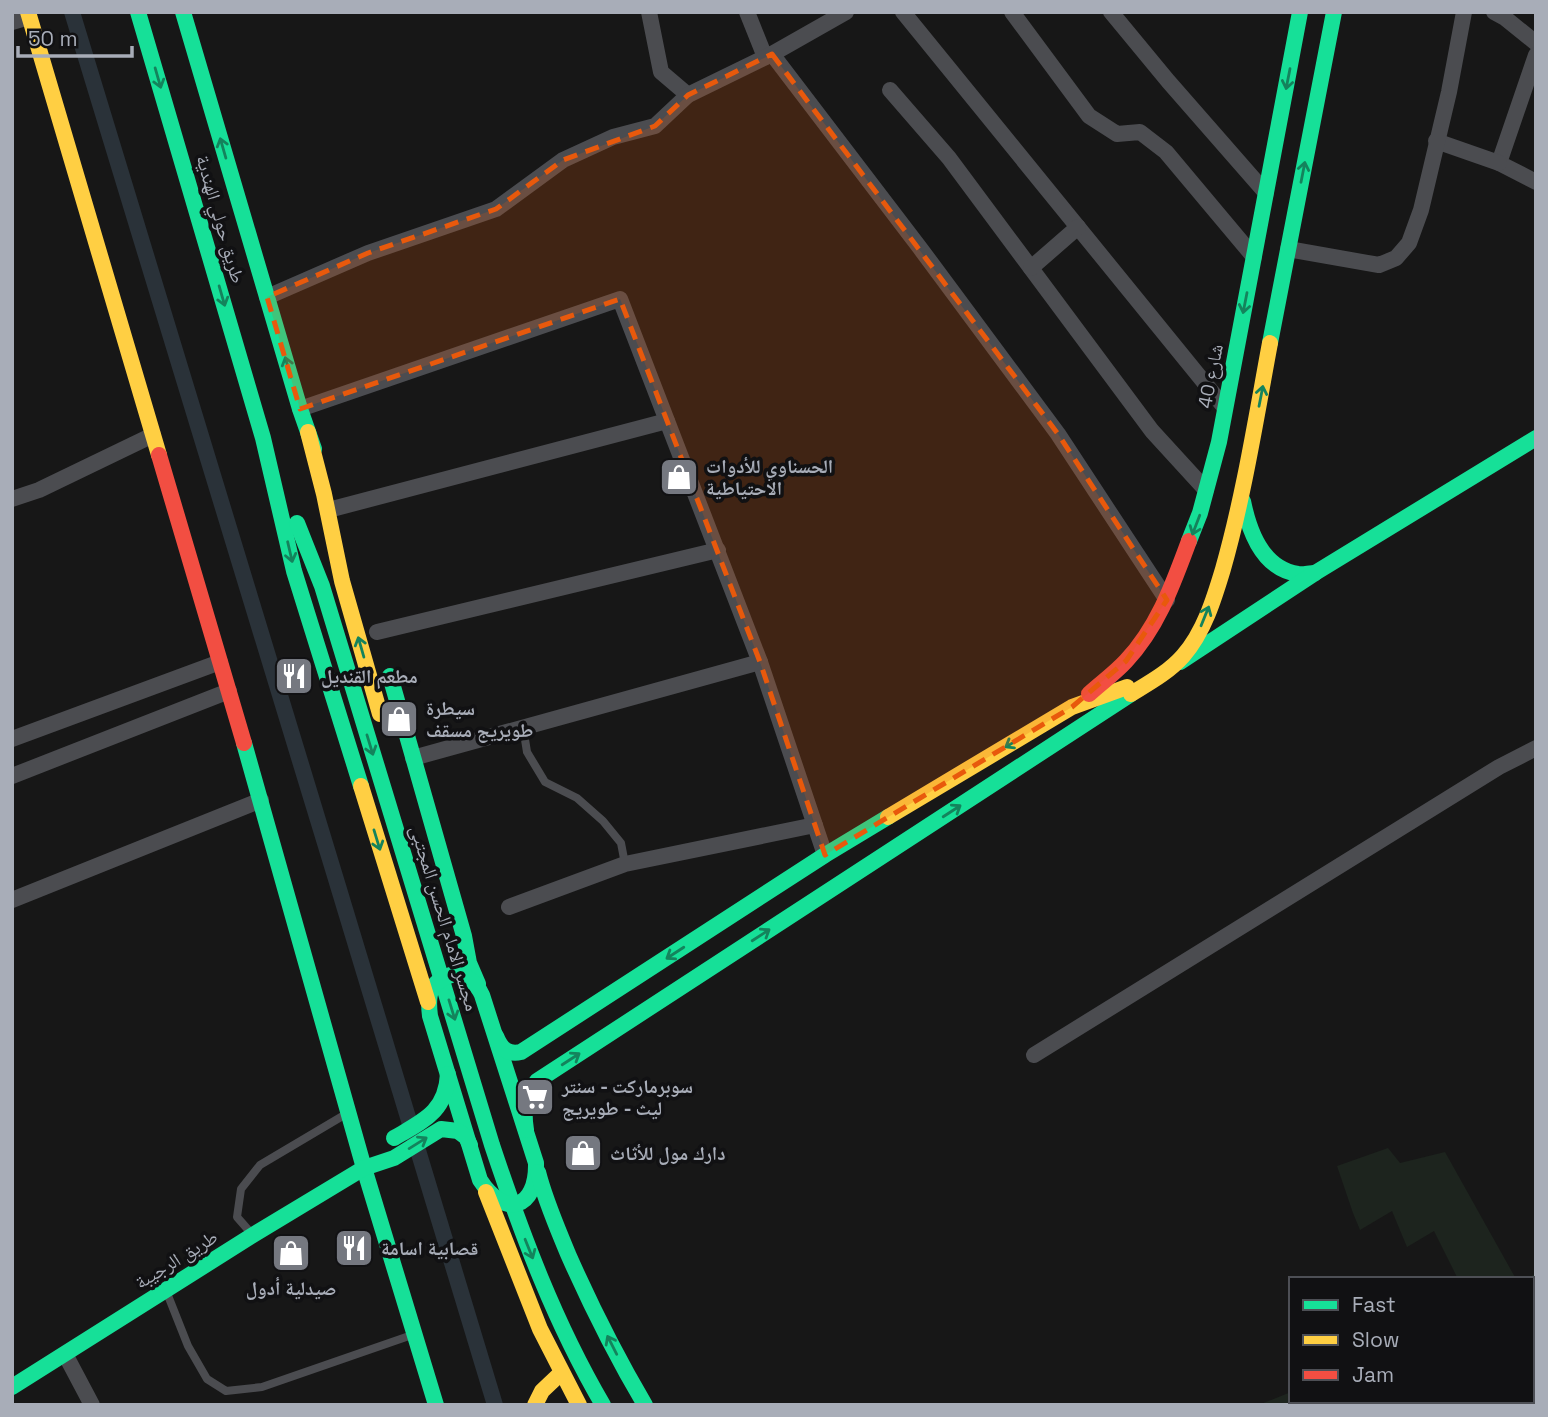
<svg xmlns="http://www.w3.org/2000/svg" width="1548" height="1417" font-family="'Space Grotesk','Noto Naskh Arabic',sans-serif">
  <rect width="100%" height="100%" fill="#171717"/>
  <g fill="#1d241e">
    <path d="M1388 1148 1400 1163 1445 1152 1516 1279H1458L1434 1231 1407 1247 1392 1211 1360 1230 1353 1213 1337 1166Z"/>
    <path d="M1536 1273V1405L1261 1404 1291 1392V1401H1532V1279H1527Z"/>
  </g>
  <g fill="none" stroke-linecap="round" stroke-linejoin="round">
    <path stroke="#2a3239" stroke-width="16" d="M72 12C212 477 356 940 495 1405"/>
    <g stroke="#4b4c50" stroke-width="8">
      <path d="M523 727 527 752 545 782 577 798 603 821 621 843 625 864"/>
      <path d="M251 1233 237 1217 241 1189 260 1165 346 1114"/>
      <path d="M167 1293 188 1346 207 1379 226 1391 262 1387 412 1335"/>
    </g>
    <g stroke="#4b4c50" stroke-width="16">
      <path d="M649 12 661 72 688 95"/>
      <path d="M747 12 765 57"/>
      <path d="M903 12 1225 408"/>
      <path d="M1012 12 1089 116 1117 134 1140 132 1166 152 1254 257"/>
      <path d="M1111 12 1168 81 1266 193"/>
      <path d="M1494 12 1505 18 1536 43"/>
      <path d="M12 22 29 17"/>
      <path d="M772 54 920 248 1058 434 1167 600"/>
      <path d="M1536 55 1499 163 1536 182"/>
      <path d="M890 90 949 158 1152 431 1206 490"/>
      <path d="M1436 141 1499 163"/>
      <path d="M1288 249 1379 265 1396 258 1409 243 1421 210 1449 92 1464 12"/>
      <path d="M1031 268 1078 227"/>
      <path d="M267 297 368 253 496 209 563 160 613 137 655 126 688 95 772 54 846 12"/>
      <path d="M300 409 620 299 760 662 825 855"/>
      <path d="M12 499 39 490 153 435"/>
      <path d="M336 508 667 421"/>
      <path d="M377 632 718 550"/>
      <path d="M12 739 220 662"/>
      <path d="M413 758 760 662"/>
      <path d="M12 776 229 691"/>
      <path d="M12 900 261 800"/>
      <path d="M509 907 625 864 815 825"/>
      <path d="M1034 1055 1499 767 1536 748"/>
      <path d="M65 1354 92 1405"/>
      <path d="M1453 1401 1455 1405"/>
    </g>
    <g stroke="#16e098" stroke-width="16">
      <path d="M138 12 263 438 294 571 361 786"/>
      <path d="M183 12 300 409 314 449"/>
      <path d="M1270 343 1334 12"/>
      <path d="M1243 501C1249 531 1263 569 1298 574 1303 575 1309 573 1315 573"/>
      <path d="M297 523 322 586 492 1145C522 1235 555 1323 603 1405"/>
      <path d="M1189 541 1200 513 1219 442 1300 12"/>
      <path d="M1180 662 1315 573 1536 438"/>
      <path d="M390 676 464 936 469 963 478 984"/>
      <path d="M244 743 364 1168 436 1405"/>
      <path d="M454 974C468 976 476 982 482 995L536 1163C537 1209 505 1219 480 1180L430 1016C427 993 430 981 454 974Z"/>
      <path d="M496 1036C501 1048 507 1055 521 1052L825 855 888 817"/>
      <path d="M526 1130C523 1110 524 1097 537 1081L1131 694"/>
      <path d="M394 1138C423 1121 446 1112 448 1074"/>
      <path d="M538 1172C545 1200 557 1227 568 1254 591 1306 616 1356 645 1405"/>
      <path d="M12 1387 253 1235 364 1168 394 1158 441 1129 458 1131 466 1137 470 1145"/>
    </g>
    <g stroke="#ffcf43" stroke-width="16">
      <path d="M28 12 159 455"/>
      <path d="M308 432 324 494 342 581 380 714"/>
      <path d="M1131 694C1149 683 1169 672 1183 656 1204 632 1214 599 1223 569 1244 495 1256 418 1270 343"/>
      <path d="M361 786 428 1002"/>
      <path d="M888 817 1072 707 1127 687"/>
      <path d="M486 1192 540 1329 579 1405"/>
      <path d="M535 1405 542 1391 561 1373"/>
    </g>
    <g stroke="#f24e42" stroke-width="16">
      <path d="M159 455 244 743"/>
      <path d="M1089 694C1101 683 1115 673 1126 661 1158 627 1173 584 1189 541"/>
    </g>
  </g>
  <defs><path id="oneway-shaft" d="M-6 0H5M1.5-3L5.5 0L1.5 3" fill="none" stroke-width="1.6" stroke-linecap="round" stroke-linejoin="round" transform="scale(1.75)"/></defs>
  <g stroke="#14835c">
    <use href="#oneway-shaft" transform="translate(158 78) rotate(74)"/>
    <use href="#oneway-shaft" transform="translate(1288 79) rotate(101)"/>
    <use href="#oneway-shaft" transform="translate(223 148) rotate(-106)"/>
    <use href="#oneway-shaft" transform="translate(1303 172) rotate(-79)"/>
    <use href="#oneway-shaft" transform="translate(222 296) rotate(74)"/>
    <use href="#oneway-shaft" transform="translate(1245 303) rotate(101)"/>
    <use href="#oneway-shaft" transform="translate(288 367) rotate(-106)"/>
    <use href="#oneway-shaft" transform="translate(1261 396) rotate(-79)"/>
    <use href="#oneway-shaft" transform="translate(1196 525) rotate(111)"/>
    <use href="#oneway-shaft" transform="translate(290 552) rotate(77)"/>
    <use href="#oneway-shaft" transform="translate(1205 616) rotate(-68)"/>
    <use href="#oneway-shaft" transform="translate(361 647) rotate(-106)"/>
    <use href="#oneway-shaft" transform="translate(1014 742) rotate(149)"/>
    <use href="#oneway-shaft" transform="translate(370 745) rotate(73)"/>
    <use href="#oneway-shaft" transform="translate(952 811) rotate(-33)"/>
    <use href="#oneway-shaft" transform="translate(377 840) rotate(73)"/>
    <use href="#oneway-shaft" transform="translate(761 935) rotate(-33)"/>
    <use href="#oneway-shaft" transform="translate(675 953) rotate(147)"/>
    <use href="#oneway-shaft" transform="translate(452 1010) rotate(73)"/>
    <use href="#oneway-shaft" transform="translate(571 1059) rotate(-33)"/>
    <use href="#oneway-shaft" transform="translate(418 1143) rotate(-32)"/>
    <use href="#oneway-shaft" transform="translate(529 1249) rotate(68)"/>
    <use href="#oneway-shaft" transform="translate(612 1345) rotate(-117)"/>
  </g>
  <path fill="#e8590c" fill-opacity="0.2" stroke="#e8590c" stroke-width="5" stroke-dasharray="14 9" stroke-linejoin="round" d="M772 54 1058 434 1167 600 1126 661 1072 707 825 855 760 662 620 299 300 409 267 297 368 253 496 209 563 160 655 126 688 95Z"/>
  <defs>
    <g id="shop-square" transform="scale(2.0125)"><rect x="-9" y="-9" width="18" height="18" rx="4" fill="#757880" stroke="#111113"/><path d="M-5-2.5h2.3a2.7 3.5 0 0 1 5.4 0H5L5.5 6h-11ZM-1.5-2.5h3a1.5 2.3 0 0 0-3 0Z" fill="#fff"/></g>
    <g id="restaurant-square" transform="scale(2.0125)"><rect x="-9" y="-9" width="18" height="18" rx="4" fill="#757880" stroke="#111113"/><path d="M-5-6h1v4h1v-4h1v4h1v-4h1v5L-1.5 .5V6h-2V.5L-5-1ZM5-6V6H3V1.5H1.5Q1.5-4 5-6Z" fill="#fff"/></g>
    <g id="supermarket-square" transform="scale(2.0125)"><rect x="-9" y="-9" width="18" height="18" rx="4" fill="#757880" stroke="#111113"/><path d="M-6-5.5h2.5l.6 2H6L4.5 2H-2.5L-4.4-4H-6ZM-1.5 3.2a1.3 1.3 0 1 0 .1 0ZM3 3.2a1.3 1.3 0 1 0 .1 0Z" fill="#fff"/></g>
  </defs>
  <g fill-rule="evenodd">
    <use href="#shop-square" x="679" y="477"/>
    <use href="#restaurant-square" x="294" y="676"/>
    <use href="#shop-square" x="399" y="719"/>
    <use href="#supermarket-square" x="535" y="1097"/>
    <use href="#shop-square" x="583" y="1153"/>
    <use href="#restaurant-square" x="354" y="1248"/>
    <use href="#shop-square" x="291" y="1253"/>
  </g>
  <g text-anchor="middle" stroke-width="7" stroke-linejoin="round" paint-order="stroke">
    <g font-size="19" fill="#a8adb8" stroke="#111113">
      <text transform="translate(221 219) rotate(74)" y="7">طريق حولي الهندية</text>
      <text transform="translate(1210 376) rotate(-79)" y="7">شارع 40</text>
      <text transform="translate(445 918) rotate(73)" y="7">مجسر الامام الحسن المجتبى</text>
      <text transform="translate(176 1259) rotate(-32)" y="7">طريق الرجيبة</text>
    </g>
    <g font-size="19" font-weight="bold" fill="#a8adb8" stroke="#111113" text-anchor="start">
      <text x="706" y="473">الحسناوي للأدوات<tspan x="706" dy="22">الاحتياطية</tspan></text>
      <text x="321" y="683">مطعم القنديل</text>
      <text x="426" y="715">سيطرة<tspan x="426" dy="22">طويريج مسقف</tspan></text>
      <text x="562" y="1093">سوبرماركت - سنتر<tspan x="562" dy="22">ليث - طويريج</tspan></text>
      <text x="610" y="1160">دارك مول للأثاث</text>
      <text x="381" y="1255">قصابية اسامة</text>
      <text x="291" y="1295" text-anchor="middle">صيدلية أدول</text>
    </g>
  </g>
  <rect width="1548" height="1417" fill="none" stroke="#a8adb8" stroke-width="28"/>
  <rect x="1289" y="1277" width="245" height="126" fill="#111113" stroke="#4d4f55" stroke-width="2"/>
  <rect x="1303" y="1300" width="35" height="10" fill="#16e098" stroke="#4d4f55" stroke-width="2"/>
  <text x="1352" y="1312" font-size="21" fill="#a8adb8">Fast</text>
  <rect x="1303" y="1335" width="35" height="10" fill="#ffcf43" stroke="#4d4f55" stroke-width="2"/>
  <text x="1352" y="1347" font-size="21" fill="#a8adb8">Slow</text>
  <rect x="1303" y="1370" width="35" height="10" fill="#f24e42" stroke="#4d4f55" stroke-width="2"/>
  <text x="1352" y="1382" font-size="21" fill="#a8adb8">Jam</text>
  <path d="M18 46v10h114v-10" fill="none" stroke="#a8adb8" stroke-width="3.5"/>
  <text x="28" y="46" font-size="21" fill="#a8adb8" stroke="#111113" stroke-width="5" paint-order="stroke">50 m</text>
</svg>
